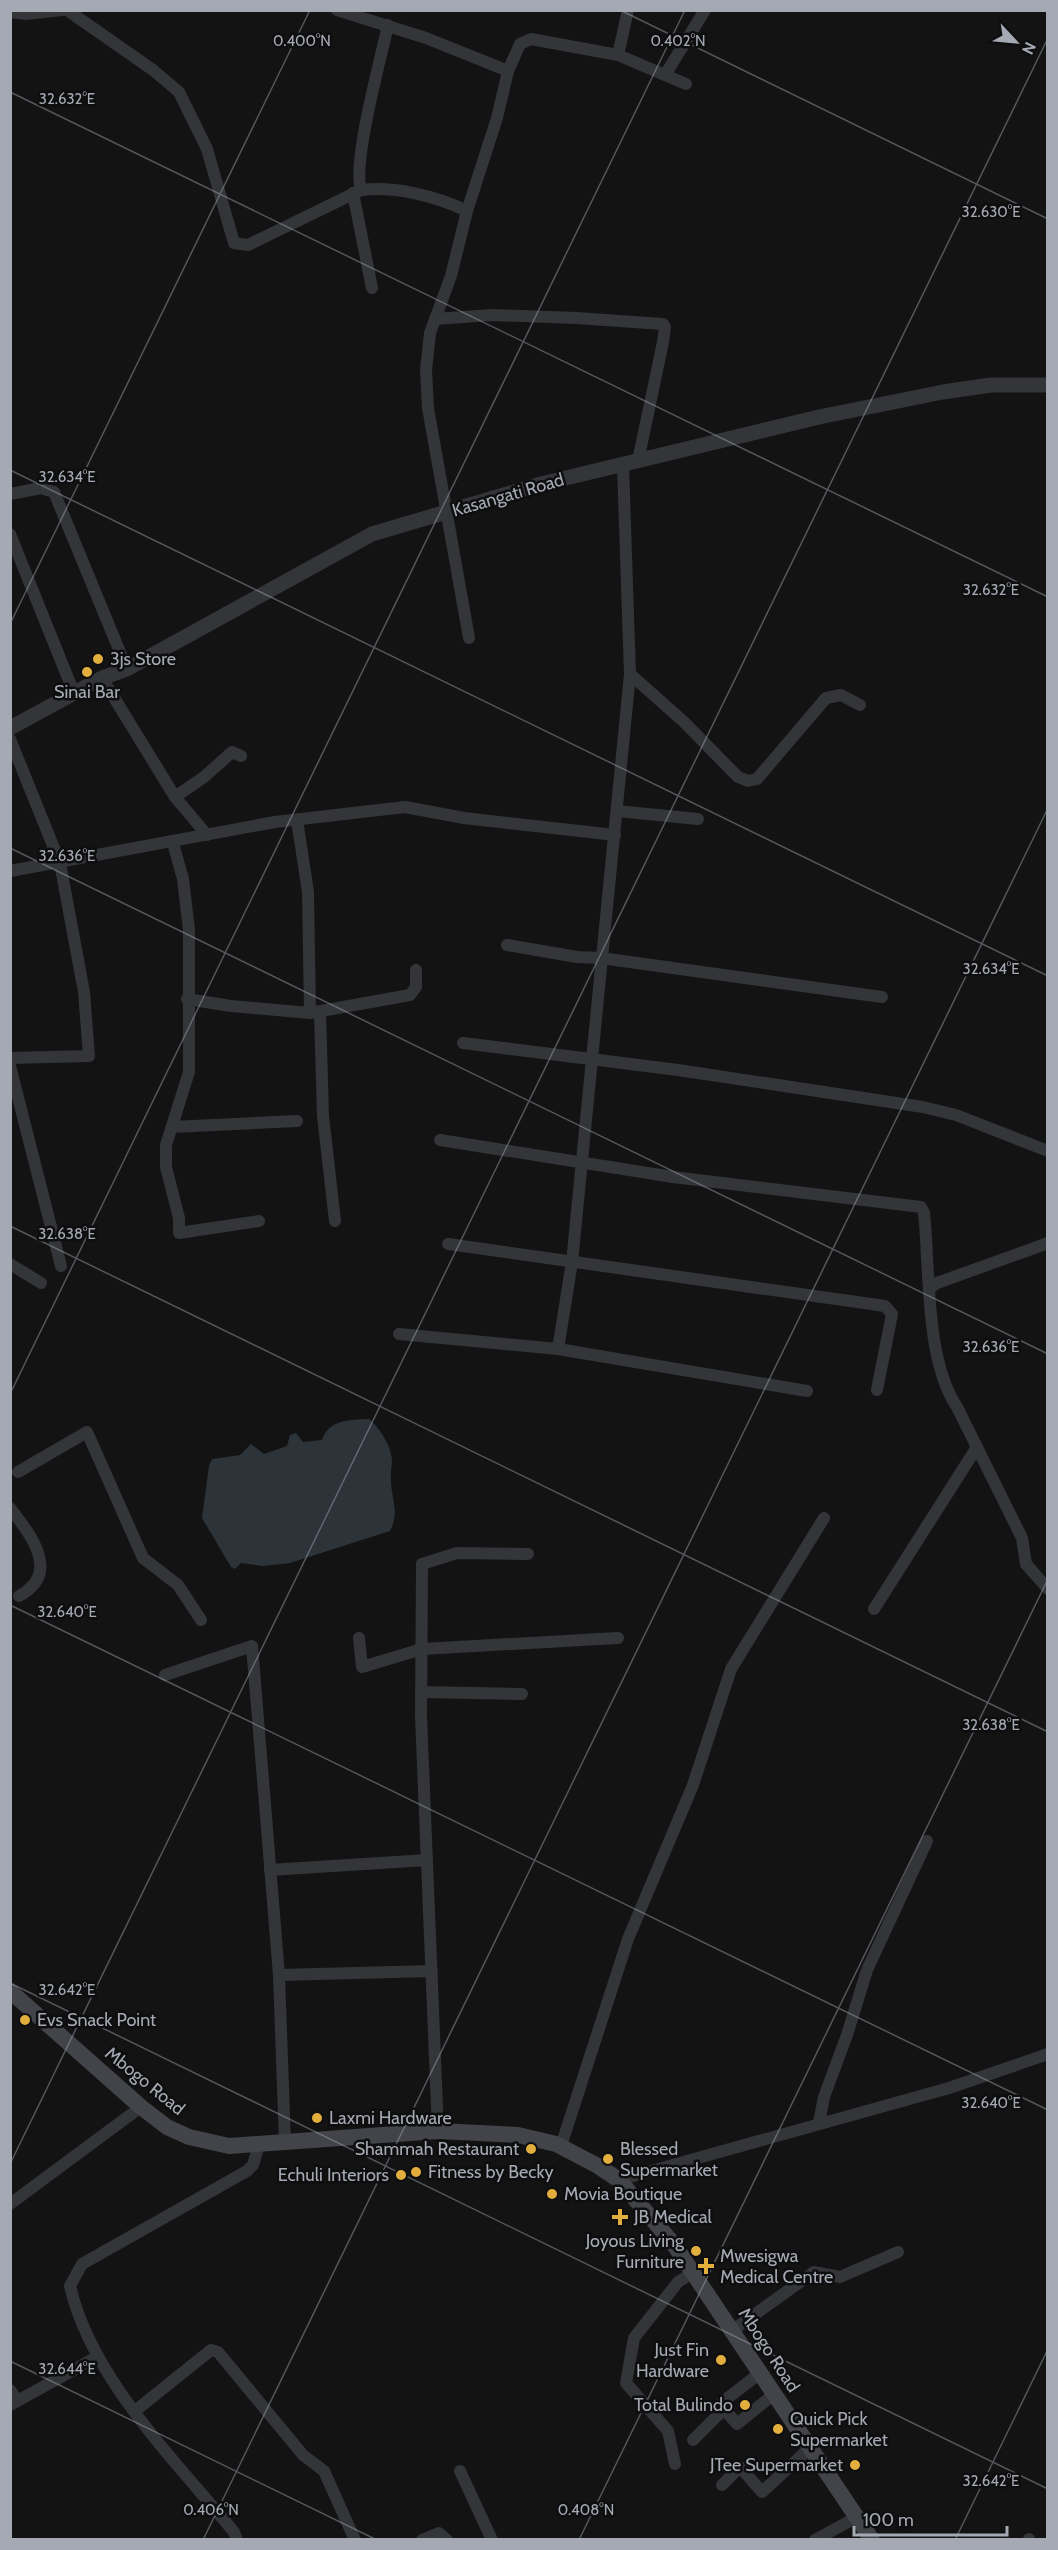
<svg xmlns="http://www.w3.org/2000/svg" width="1058" height="2550" font-family="Cabin,sans-serif">
  <rect width="100%" height="100%" fill="#131314"/>
  <path fill="#2c3339" d="M369 1419C380 1428 391 1446 392 1460 392 1467 390 1473 391 1480 391 1499 400 1512 390 1531L290 1563 263 1566 241 1563 235 1569 231 1567 202 1518 209 1466 212 1459 240 1455 251 1444 264 1454 287 1446 290 1435 296 1433 303 1442 322 1440C329 1419 350 1420 369 1419Z"/>
  <g fill="none" stroke-linecap="round" stroke-linejoin="round">
    <g stroke="#343539" stroke-width="12">
      <path d="M67 10 153 70 179 92 207 149 234 243 248 245 361 190C395 186 436 196 467 211"/>
      <path d="M337 10 426 38 508 71 497 118 467 211 451 276 430 333 426 370 428 408 469 638"/>
      <path d="M10 12 26 14 62 10"/>
      <path d="M618 55 628 10"/>
      <path d="M508 71 520 44 531 39 618 55 686 84"/>
      <path d="M665 75 705 10"/>
      <path d="M361 190C352 163 381 58 388 25"/>
      <path d="M353 193 372 288"/>
      <path d="M435 319 491 315 576 318 663 324 665 327 663 342 638 461"/>
      <path d="M623 466 630 674 572 1262 558 1349 807 1391"/>
      <path d="M10 494 41 488 54 492 127 669"/>
      <path d="M10 534 74 693"/>
      <path d="M630 674 684 722 738 777 748 781 757 779 826 698 841 695 860 705"/>
      <path d="M102 678 175 797 207 835"/>
      <path d="M10 739 60 863 84 992 89 1056 10 1058"/>
      <path d="M175 797 204 777 232 752 241 756"/>
      <path d="M617 811 698 819"/>
      <path d="M297 820 308 892 310 1013"/>
      <path d="M173 843 183 879 189 930V1072L166 1145V1167L179 1218V1233L259 1221"/>
      <path d="M10 871 275 822 405 807 464 818 615 835"/>
      <path d="M507 945 577 957 601 958 882 997"/>
      <path d="M187 999 231 1006 310 1013 410 995 416 987V970"/>
      <path d="M320 1011 323 1116 335 1221"/>
      <path d="M463 1043 678 1070 923 1107 956 1115 1048 1151"/>
      <path d="M10 1066 61 1266"/>
      <path d="M172 1127 297 1121"/>
      <path d="M440 1140 673 1177 921 1207 924 1213C930 1269 925 1360 957 1407L1022 1538 1026 1564 1048 1589"/>
      <path d="M448 1244 885 1306 892 1314 877 1390"/>
      <path d="M10 1264 41 1283"/>
      <path d="M929 1289 937 1283 1048 1243"/>
      <path d="M399 1334 558 1349"/>
      <path d="M18 1472 87 1432 143 1558 178 1585 201 1620"/>
      <path d="M10 1508C30 1534 62 1573 19 1596"/>
      <path d="M874 1609 977 1447"/>
      <path d="M359 1638 362 1667 422 1649 618 1638"/>
      <path d="M165 1675 252 1646 279 1975 285 2143"/>
      <path d="M421 1692 522 1694"/>
      <path d="M270 1870 427 1860"/>
      <path d="M279 1975 432 1971"/>
      <path d="M819 2123 824 2097 847 2035 867 1970 927 1841"/>
      <path d="M438 2131 421 1717 422 1564 457 1553 528 1554"/>
      <path d="M561 2146 628 1939 693 1785 731 1669 824 1518"/>
      <path d="M619 2180 949 2088 1048 2054"/>
      <path d="M10 2204 141 2107"/>
      <path d="M733 2330 814 2272 840 2277 898 2252"/>
      <path d="M760 2373 720 2404 737 2424 774 2394"/>
      <path d="M10 2390 18 2401"/>
      <path d="M10 2405 97 2357"/>
      <path d="M135 2411 211 2350 218 2352 303 2455 324 2471 355 2540"/>
      <path d="M693 2440 724 2409"/>
      <path d="M675 2464 668 2431 626 2383 634 2338 678 2282 694 2272"/>
      <path d="M460 2471 492 2540"/>
      <path d="M722 2485 740 2467 762 2492 810 2448"/>
      <path d="M237 2540 234 2532C175 2460 91 2378 70 2286L82 2264 247 2171 253 2165 259 2145"/>
      <path d="M422 2540 439 2533 447 2540"/>
      <path d="M815 2540 857 2517"/>
      <path d="M1029 2540V2539"/>
    </g>
    <path stroke="#343539" stroke-width="15" d="M10 728 102 678 127 669 372 534 541 484 819 417 943 392 991 385H1048"/>
    <path stroke="#424449" stroke-width="16" d="M10 1991 141 2107 167 2127 189 2137 229 2146 438 2131 518 2135 556 2144 598 2166 619 2180 675 2246 872 2540"/>
  </g>
  <path fill="none" stroke="#a5a9b3" stroke-width="1.5" stroke-opacity="0.45" d="M620 10 1048 219M10 92 1048 597M10 470 1048 976M10 624 310 10M10 848 1048 1354M10 1226 1048 1732M10 1394 685 10M10 1605 1048 2110M10 1983 1048 2489M10 2164 1048 38M10 2361 377 2540M203 2540 1048 808M579 2540 1048 1579M955 2540 1048 2349"/>
  <g fill="#e2ae3d" stroke="#0e0e0f" stroke-width="2">
    <circle cx="98" cy="659" r="6"/>
    <circle cx="87" cy="672" r="6"/>
    <circle cx="25" cy="2020" r="6"/>
    <circle cx="317" cy="2118" r="6"/>
    <circle cx="531" cy="2149" r="6"/>
    <circle cx="608" cy="2159" r="6"/>
    <circle cx="416" cy="2172" r="6"/>
    <circle cx="401" cy="2175" r="6"/>
    <circle cx="552" cy="2194" r="6"/>
    <path d="M617 2208h6v6h6v6h-6v6h-6v-6h-6v-6h6z"/>
    <circle cx="696" cy="2251" r="6"/>
    <path d="M703 2257h6v6h6v6h-6v6h-6v-6h-6v-6h6z"/>
    <circle cx="721" cy="2360" r="6"/>
    <circle cx="745" cy="2405" r="6"/>
    <circle cx="778" cy="2429" r="6"/>
    <circle cx="855" cy="2465" r="6"/>
  </g>
  <g text-anchor="middle" stroke-width="5" stroke-linejoin="round" paint-order="stroke">
    <g font-size="18" fill="#a5a9b3" stroke="#0e0e0f">
      <text transform="translate(508 495) rotate(-16)" y="6">Kasangati Road</text>
      <text transform="translate(145 2081) rotate(39)" y="6">Mbogo Road</text>
      <text transform="translate(769 2350) rotate(57)" y="6">Mbogo Road</text>
    </g>
    <g font-size="18" fill="#a5a9b3" stroke="#0e0e0f" text-anchor="start">
      <text x="110" y="665">3js Store</text>
      <text x="87" y="698" text-anchor="middle">Sinai Bar</text>
      <text x="37" y="2026">Evs Snack Point</text>
      <text x="329" y="2124">Laxmi Hardware</text>
      <text x="519" y="2155" text-anchor="end">Shammah Restaurant</text>
      <text x="620" y="2155">Blessed<tspan x="620" dy="21">Supermarket</tspan></text>
      <text x="428" y="2178">Fitness by Becky</text>
      <text x="389" y="2181" text-anchor="end">Echuli Interiors</text>
      <text x="564" y="2200">Movia Boutique</text>
      <text x="634" y="2223">JB Medical</text>
      <text x="684" y="2247" text-anchor="end">Joyous Living<tspan x="684" dy="21">Furniture</tspan></text>
      <text x="720" y="2262">Mwesigwa<tspan x="720" dy="21">Medical Centre</tspan></text>
      <text x="709" y="2356" text-anchor="end">Just Fin<tspan x="709" dy="21">Hardware</tspan></text>
      <text x="733" y="2411" text-anchor="end">Total Bulindo</text>
      <text x="790" y="2425">Quick Pick<tspan x="790" dy="21">Supermarket</tspan></text>
      <text x="843" y="2471" text-anchor="end">JTee Supermarket</text>
    </g>
  </g>
  <g font-size="15" text-anchor="middle" fill="#a5a9b3" stroke="#0e0e0f" stroke-width="5" stroke-linejoin="round" paint-order="stroke">
    <text x="302" y="46">0.400°N</text>
    <text x="678" y="46">0.402°N</text>
    <text x="67" y="104">32.632°E</text>
    <text x="991" y="217">32.630°E</text>
    <text x="67" y="482">32.634°E</text>
    <text x="991" y="595">32.632°E</text>
    <text x="67" y="861">32.636°E</text>
    <text x="991" y="974">32.634°E</text>
    <text x="67" y="1239">32.638°E</text>
    <text x="991" y="1352">32.636°E</text>
    <text x="67" y="1617">32.640°E</text>
    <text x="991" y="1730">32.638°E</text>
    <text x="67" y="1995">32.642°E</text>
    <text x="991" y="2108">32.640°E</text>
    <text x="67" y="2374">32.644°E</text>
    <text x="991" y="2486">32.642°E</text>
    <text x="211" y="2515">0.406°N</text>
    <text x="586" y="2515">0.408°N</text>
  </g>
  <rect width="1058" height="2550" fill="none" stroke="#a5a9b3" stroke-width="24"/>
  <g transform="translate(1016 42) rotate(116)" stroke="#0e0e0f" stroke-width="4.5" paint-order="stroke">
  <path d="M0-4.5L10 22L0 15L-10 22Z" fill="#a5a9b3"/>
  <text y="-9" font-size="16" font-weight="bold" text-anchor="middle" fill="#a5a9b3">N</text>
  </g>
  <path d="M854 2526v9h153v-9" fill="none" stroke="#a5a9b3" stroke-width="3"/>
  <text x="863" y="2526" font-size="18" fill="#a5a9b3" stroke="#0e0e0f" stroke-width="4.5" paint-order="stroke">100 m</text>
</svg>
